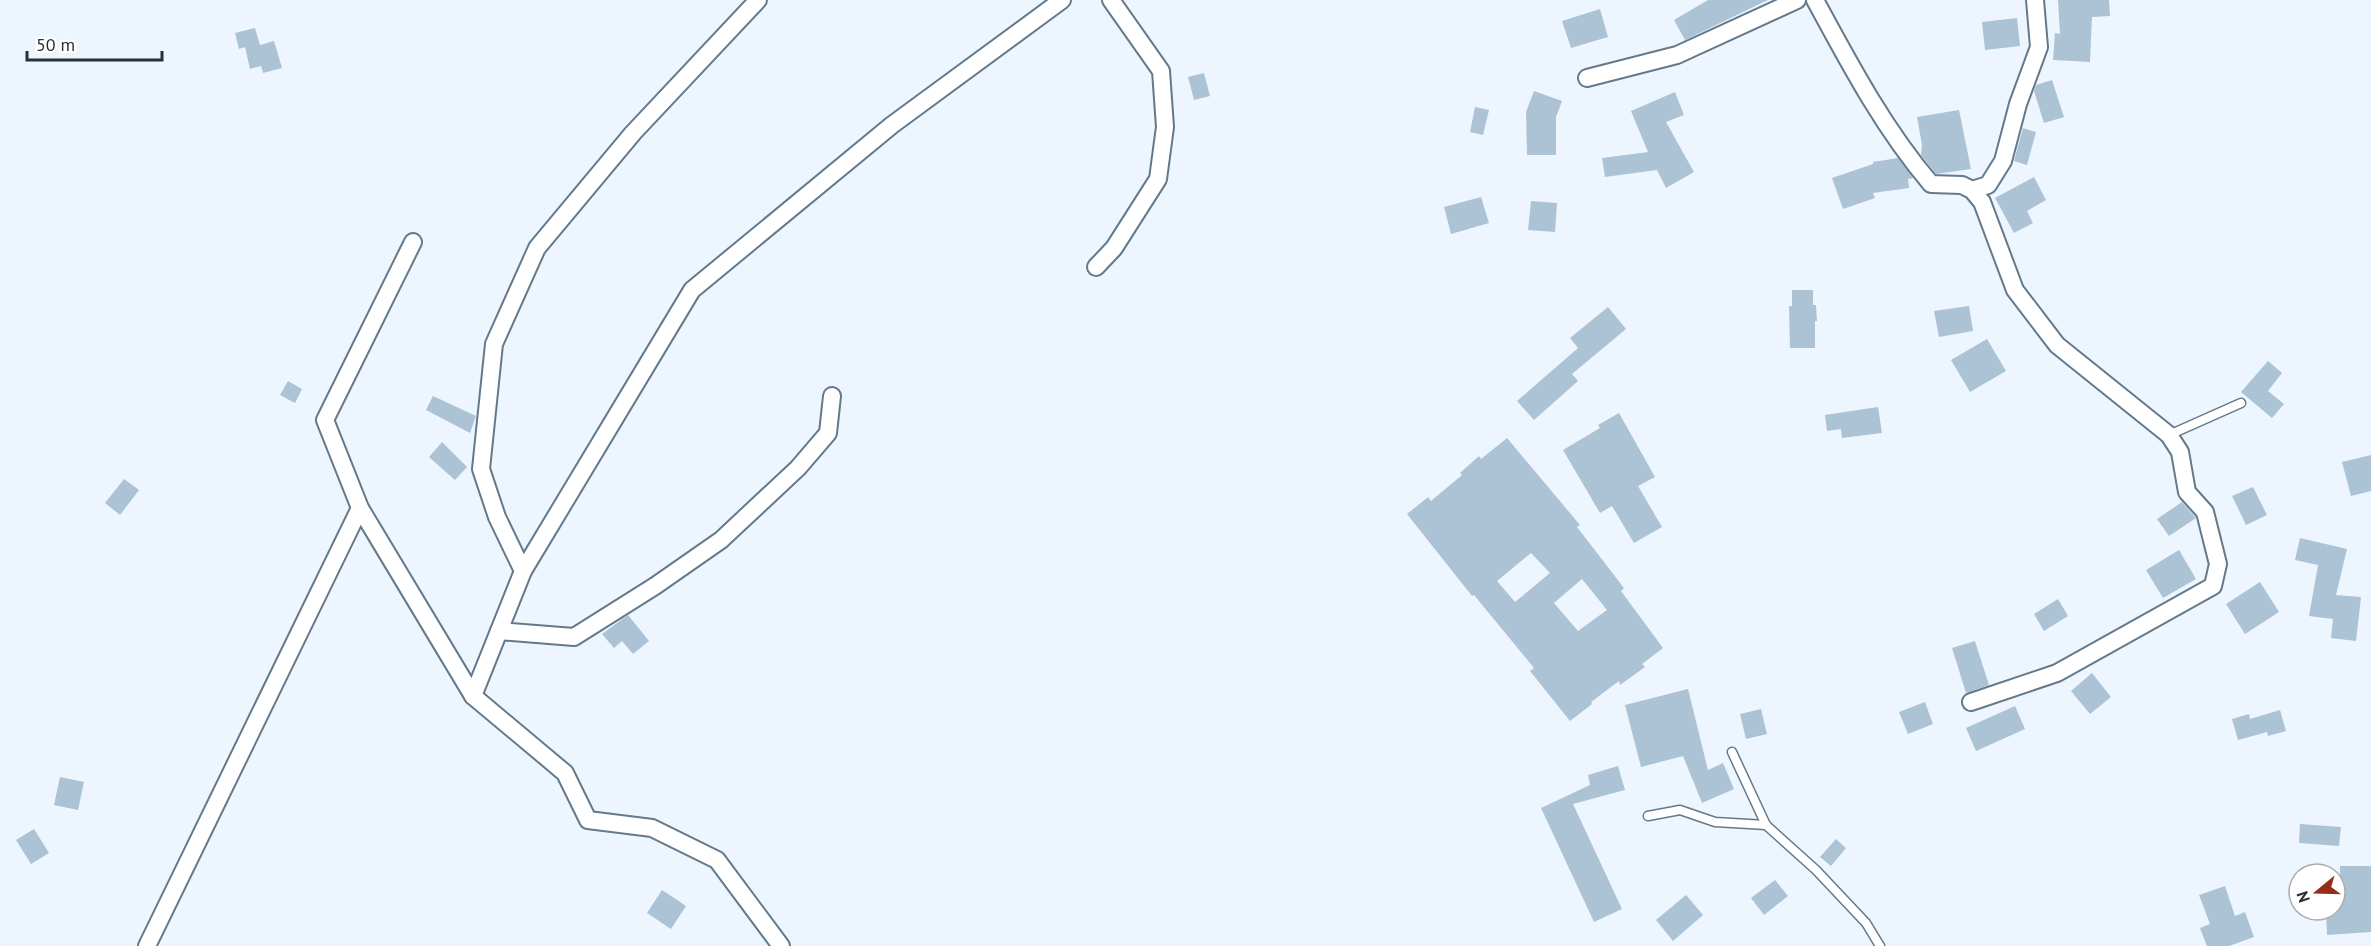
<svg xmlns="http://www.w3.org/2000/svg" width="2371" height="946" font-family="'PT Sans',sans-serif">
  <rect width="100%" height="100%" fill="#edf6fe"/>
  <g fill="#acc2d5" fill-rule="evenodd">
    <path d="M1708 0H1768L1685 40 1674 20Z"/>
    <path d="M2058 0H2109L2110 16 2092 17 2090 62 2053 60 2055 33 2060 34Z"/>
    <path d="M1600 9 1608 37 1571 48 1562 21Z"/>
    <path d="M2017 18 2020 46 1985 50 1982 22Z"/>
    <path d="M255 28 260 45 274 41 282 68 263 73 261 66 250 69 245 47 239 49 235 33Z"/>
    <path d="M1204 73 1210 96 1194 100 1188 77Z"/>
    <path d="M2052 80 2064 117 2044 123 2034 91 2036 85Z"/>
    <path d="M1534 91 1562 101 1556 117V155H1527L1526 112Z"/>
    <path d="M1675 92 1684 115 1666 122 1694 172 1666 188 1657 170 1605 177 1602 158 1648 152 1631 111Z"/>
    <path d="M1475 107 1489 110 1483 135 1470 132Z"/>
    <path d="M1959 110 1971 169 1936 174 1921 155 1922 145 1917 117Z"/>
    <path d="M2023 128 2036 132 2027 165 2014 161Z"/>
    <path d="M1898 158 1913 178 1908 179 1909 188 1873 193 1875 198 1843 209 1832 178 1873 164V162Z"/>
    <path d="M2034 177 2046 200 2027 211 2033 223 2014 233 1995 198Z"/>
    <path d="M1481 197 1489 223 1451 234 1444 207Z"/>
    <path d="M1531 201 1557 203 1555 232 1528 230Z"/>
    <path d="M1792 290H1813V305H1816L1817 321H1815V348H1790L1789 306H1792Z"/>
    <path d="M1969 306 1973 331 1939 337 1934 311Z"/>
    <path d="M1608 307 1626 329 1572 374 1578 381 1534 420 1517 401 1578 348 1570 338Z"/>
    <path d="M1987 339 2006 371 1970 392 1951 360Z"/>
    <path d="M2268 361 2282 373 2268 391 2284 404 2272 418 2241 392Z"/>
    <path d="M288 381 302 389 295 403 280 395Z"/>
    <path d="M433 396 476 416 470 433 426 410Z"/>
    <path d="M1878 407 1882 433 1842 438 1841 429 1827 431 1825 415Z"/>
    <path d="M1619 413 1655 477 1638 486 1662 527 1634 543 1612 506 1600 513 1563 450 1600 428 1598 425Z"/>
    <path d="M1507 438 1580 525 1577 527 1624 588 1621 591 1663 648 1642 664 1645 667 1620 685 1619 681 1591 702 1592 704 1570 721 1530 671 1534 668 1474 595 1472 596 1407 514 1428 497 1431 501 1462 475 1460 473 1479 456 1481 459ZM1531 553 1550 573 1515 602 1497 581ZM1582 579 1607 610 1578 631 1554 603Z"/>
    <path d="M442 442 467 467 455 480 429 457Z"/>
    <path d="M2371 455V491L2351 496 2342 462Z"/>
    <path d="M124 479 139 490 120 515 105 503Z"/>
    <path d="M2253 487 2267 515 2246 525 2232 496Z"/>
    <path d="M2182 502 2196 518 2169 536 2157 519Z"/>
    <path d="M2300 538 2347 549 2336 595 2361 597 2356 641 2331 638 2333 619 2309 616 2318 565 2295 560Z"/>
    <path d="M2179 550 2196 579 2163 598 2146 570Z"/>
    <path d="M2260 582 2279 612 2245 634 2226 604Z"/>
    <path d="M2058 599 2068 616 2044 631 2034 614Z"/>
    <path d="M628 615 649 641 633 654 622 641 614 648 602 634Z"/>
    <path d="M1975 641 1989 685 1966 693 1952 648Z"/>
    <path d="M2092 673 2111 697 2090 714 2071 691Z"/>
    <path d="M1688 689 1708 770 1723 763 1734 789 1702 803 1683 756 1641 767 1625 705Z"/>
    <path d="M1925 702 1933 724 1908 734 1899 712Z"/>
    <path d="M2015 706 2025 729 1976 751 1966 728Z"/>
    <path d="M1761 709 1767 734 1746 739 1740 714Z"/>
    <path d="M2280 710 2286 731 2268 736 2267 732 2238 740 2232 719 2249 714 2250 719Z"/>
    <path d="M1618 766 1625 790 1573 804 1622 909 1594 922 1541 808 1590 785 1588 775Z"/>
    <path d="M60 777 84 782 78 810 54 805Z"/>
    <path d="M2300 824 2341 827 2339 846 2299 843Z"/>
    <path d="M34 829 49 853 31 864 16 840Z"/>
    <path d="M1836 839 1846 848 1831 866 1820 857Z"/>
    <path d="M2340 866H2371V932L2327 935 2326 910H2335V904H2340Z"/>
    <path d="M1775 880 1788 896 1764 915 1751 898Z"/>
    <path d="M2225 886 2235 916 2245 912 2254 937 2229 946H2207L2200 928 2210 924 2199 895Z"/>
    <path d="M662 890 686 906 671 929 647 913Z"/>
    <path d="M1686 895 1703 915 1673 941 1656 920Z"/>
  </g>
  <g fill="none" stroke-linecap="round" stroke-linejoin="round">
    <g stroke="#64798a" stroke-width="11">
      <g id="service">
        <path d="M2169 435 2241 403"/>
        <path d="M1732 752 1766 825 1816 870 1866 923 1880 946"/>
        <path d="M1648 816 1680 810 1715 822 1766 825"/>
      </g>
    </g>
    <g stroke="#64798a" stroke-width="20">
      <g id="minor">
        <path d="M1815 0C1849 63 1884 129 1931 184L1962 185 1972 190 1982 202 2015 290 2057 345 2169 435 2180 452 2187 492 2205 512 2218 564 2213 586 2057 673 1971 702"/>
        <path d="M1587 78 1677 55 1797 0"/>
        <path d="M1972 190 1988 185 2003 161 2018 104 2039 47 2035 0"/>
        <path d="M413 242 325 420 360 508 473 696 565 773 588 820 652 828 717 860 781 946"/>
        <path d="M1096 267 1114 248 1158 179 1165 127 1161 71 1111 0"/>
        <path d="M523 571 497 517 481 469 494 344 537 248 633 133 758 0"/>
        <path d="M499 631 574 637 655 586 721 540 798 468 828 433 832 396"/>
        <path d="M473 696 523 571 692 290 892 125 1062 0"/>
        <path d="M147 946 360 508"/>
      </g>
    </g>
    <use href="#service" stroke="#fff" stroke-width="8"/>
    <use href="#minor" stroke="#fff" stroke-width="16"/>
  </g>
  <g transform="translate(2317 892) rotate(251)"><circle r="28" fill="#ffffff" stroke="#a9acaf" stroke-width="1.5"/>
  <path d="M0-4.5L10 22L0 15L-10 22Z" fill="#962d17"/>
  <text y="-9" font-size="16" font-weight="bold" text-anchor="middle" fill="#273037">N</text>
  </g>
  <path d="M27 51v9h135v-9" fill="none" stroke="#273037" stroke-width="3"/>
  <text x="36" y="51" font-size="18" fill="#273037" stroke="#ffffff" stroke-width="4.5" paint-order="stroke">50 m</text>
</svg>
